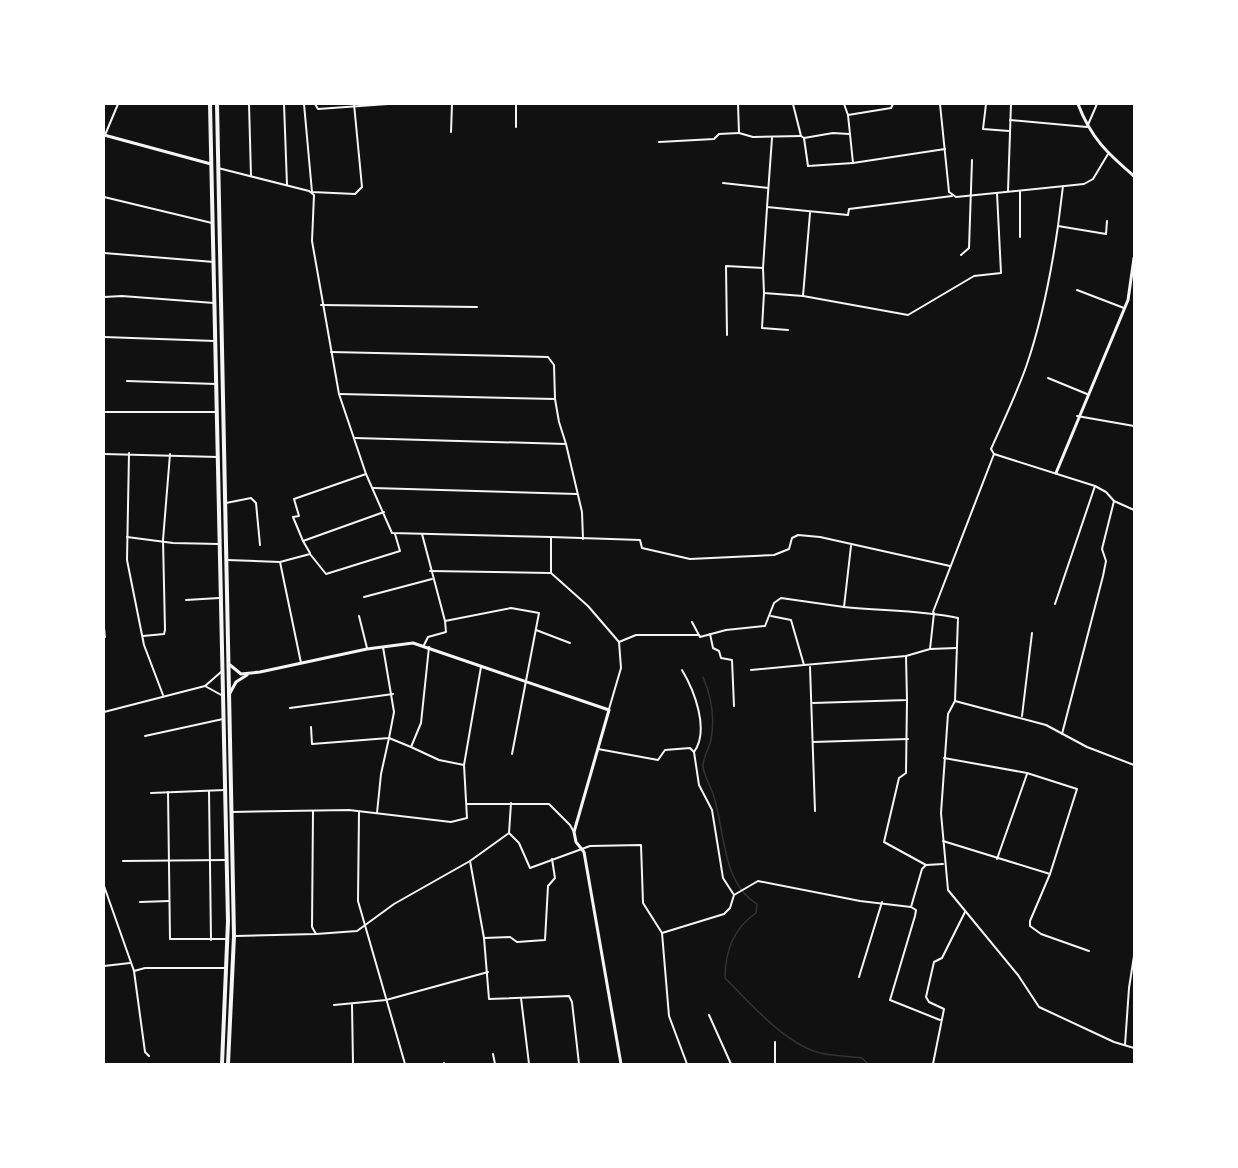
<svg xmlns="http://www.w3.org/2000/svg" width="1238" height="1168" font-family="Roboto,sans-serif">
  <rect width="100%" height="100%" fill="#111"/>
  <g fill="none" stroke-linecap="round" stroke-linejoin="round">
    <path stroke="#333" stroke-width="1.5" d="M703 677C712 698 715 718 711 740 709 748 703 758 703 766 704 777 711 786 714 797 725 832 722 883 757 904L756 913C734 928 725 952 725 978 750 1003 785 1044 820 1053 834 1056 848 1056 862 1058L868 1064"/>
    <g stroke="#f5f5f5" stroke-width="2">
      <path d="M249 104 251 176"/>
      <path d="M284 104 287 185"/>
      <path d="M304 104 312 192 355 194 362 187 354 104"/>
      <path d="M315 104 318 109 388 104"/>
      <path d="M738 104 739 133 753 137 801 136"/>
      <path d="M793 104 801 136 804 138 808 166 853 163"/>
      <path d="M844 104 848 115 891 108 893 104"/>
      <path d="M940 104 949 192 956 197 1084 184 1093 179 1108 154"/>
      <path d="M986 104 983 129 1009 131"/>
      <path d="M848 115 853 163 945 149"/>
      <path d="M1010 120 1087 127 1097 104"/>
      <path d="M516 127V104"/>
      <path d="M451 132 452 104"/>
      <path d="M105 135 118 104"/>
      <path d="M772 138 767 207 848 215 849 209 952 196"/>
      <path d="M804 138 833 133 849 134"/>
      <path d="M659 142 714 139 719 134 739 133"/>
      <path d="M218 168 309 191 314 195 312 241 339 394 366 474 392 533 551 537V573L588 606 619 642 636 635H698"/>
      <path d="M723 183 768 188"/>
      <path d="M1063 186 1058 226 1106 234 1107 221"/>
      <path d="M1008 191 1011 104"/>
      <path d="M104 197 212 223"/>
      <path d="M810 213 803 296 908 315 974 276 1001 273 997 193"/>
      <path d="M1020 237V192"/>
      <path d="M104 253 214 262"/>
      <path d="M961 255 969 248 972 160"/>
      <path d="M763 268 767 208"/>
      <path d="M1077 290 1124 308"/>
      <path d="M764 293 762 328 788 330"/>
      <path d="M104 297 122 296 214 303"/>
      <path d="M321 305 477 307"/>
      <path d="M727 335 726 266 763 268 764 293 803 296"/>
      <path d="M104 337 215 341"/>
      <path d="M331 352 548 357 554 365 555 399"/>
      <path d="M1048 378 1087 394"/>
      <path d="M127 381 216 384"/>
      <path d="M340 394 555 399 559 422 566 444"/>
      <path d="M104 412H217"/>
      <path d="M1077 416 1134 426"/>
      <path d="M355 438 566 444 582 512 583 539"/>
      <path d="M129 453 127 560 144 645 163 695"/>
      <path d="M104 454 218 457"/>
      <path d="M994 454 991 449C1003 422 1016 395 1026 367 1042 321 1051 274 1058 226"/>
      <path d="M373 488 577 494"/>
      <path d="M226 503 251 498 256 503 260 545"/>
      <path d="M422 534 445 621"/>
      <path d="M127 537 173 543 219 544"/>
      <path d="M551 537 640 540 642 548 690 559 774 555 789 549 792 538 798 535 820 537 950 566"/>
      <path d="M303 541 293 517 299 516 294 499 366 474"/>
      <path d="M851 546 844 607C882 611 922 610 958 618L955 701 948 714 941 813 948 890 1018 975 1039 1007 1114 1042 1134 1048"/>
      <path d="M310 553 303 541 384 512"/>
      <path d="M227 560 280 562 301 663"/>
      <path d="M280 562 310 554 326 574 400 551 395 534"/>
      <path d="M430 571 550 573"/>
      <path d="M364 597 432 579"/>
      <path d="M186 600 219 598"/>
      <path d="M1055 604 1095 486"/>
      <path d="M933 612 994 454 1095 486 1106 492 1114 501 1134 510"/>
      <path d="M359 616 367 648"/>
      <path d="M692 622 700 637 726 630 765 626 774 603 781 598 844 607"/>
      <path d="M104 628 105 637"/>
      <path d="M536 630 570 643"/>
      <path d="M710 634 713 648 719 651 721 658 732 660 734 706"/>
      <path d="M143 636 164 634 165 630 163 540 170 454"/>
      <path d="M424 645 428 637 446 632 445 621 511 608 539 613 512 754"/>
      <path d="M930 649 934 613"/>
      <path d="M804 665 906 656 930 649 956 648"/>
      <path d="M810 667 815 811"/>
      <path d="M682 670C694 690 710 730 694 752L699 785 712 810 723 878 734 895"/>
      <path d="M751 670 804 665 791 620 771 616"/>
      <path d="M205 686 223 696"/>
      <path d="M907 700 906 773 899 778 884 842 926 865"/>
      <path d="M955 701 1046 725 1087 747 1134 765"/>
      <path d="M813 703 907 700 906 656"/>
      <path d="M290 708 393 694"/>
      <path d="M609 709 621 668 619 642"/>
      <path d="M104 712 205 686 221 672"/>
      <path d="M1022 716 1032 633"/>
      <path d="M311 727 312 744 389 738 394 712 383 647"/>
      <path d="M1062 734 1103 576 1106 561 1102 549 1114 501"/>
      <path d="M145 736 223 719"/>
      <path d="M813 742 908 739"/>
      <path d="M411 747 439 760 464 765"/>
      <path d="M598 749 658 760 665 750 690 748 694 752"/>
      <path d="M209 791 211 940"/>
      <path d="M168 792 170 939H227"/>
      <path d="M151 793 225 790"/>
      <path d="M511 803 509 833 519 843 530 868 590 846 641 845 643 903 662 933 669 1016 687 1064"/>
      <path d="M467 804H549L570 825 574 832"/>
      <path d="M313 811 312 927 316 934"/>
      <path d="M232 812 349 810 451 822 467 818 464 765 481 667"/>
      <path d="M359 812 358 901 405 1064"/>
      <path d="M377 813 381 774 389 738 411 747 421 723 429 647"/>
      <path d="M943 841 1050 874 1077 789 1027 773 944 758"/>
      <path d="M997 859 1027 774"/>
      <path d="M123 861 226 860"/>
      <path d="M470 861 484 938 489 999 569 996 572 1002 579 1064"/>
      <path d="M1050 874 1030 921V926L1041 934 1089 951"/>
      <path d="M104 886 134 971 145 968H227"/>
      <path d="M140 902 169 901"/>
      <path d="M911 907 916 910 915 916 890 1000 940 1020"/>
      <path d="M662 933 724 914 730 908 734 895 758 881 860 901 911 907 922 869 926 865 943 864"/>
      <path d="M236 936 316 934 357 931 394 904 470 861 509 833"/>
      <path d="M484 938 510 937 517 942 545 940 548 886 555 878 552 859"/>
      <path d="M104 966 130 963"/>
      <path d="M134 971 145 1052 149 1056"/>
      <path d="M859 977 882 902"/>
      <path d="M521 998 529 1064"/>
      <path d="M334 1005 386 1000 488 972"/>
      <path d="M352 1005 353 1064"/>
      <path d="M709 1015 731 1064"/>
      <path d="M1125 1045 1129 988 1134 956"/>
      <path d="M493 1054 495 1064"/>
      <path d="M444 1063 445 1064"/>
      <path d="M775 1064V1042"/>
      <path d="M933 1064 944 1009 929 1002 926 997 934 962 942 958 965 912"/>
    </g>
    <g stroke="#f5f5f5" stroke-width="3">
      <path d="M1078 104C1091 138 1107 153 1134 176"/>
      <path d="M1056 473 1128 300 1134 258"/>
      <path d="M230 665 241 674 260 672 367 649 413 643 609 710 574 832 576 842 584 852 621 1064"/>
      <path d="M230 693 236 682 247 675"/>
    </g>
    <path stroke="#f5f5f5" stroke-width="3" d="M104 135 211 164"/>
    <g stroke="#f5f5f5" stroke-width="4">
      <path d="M210 104 228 921 222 1064"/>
      <path d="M217 104 234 936 228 1064"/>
    </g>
  </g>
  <rect width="1238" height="1168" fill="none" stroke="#ffffff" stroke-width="210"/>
</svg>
